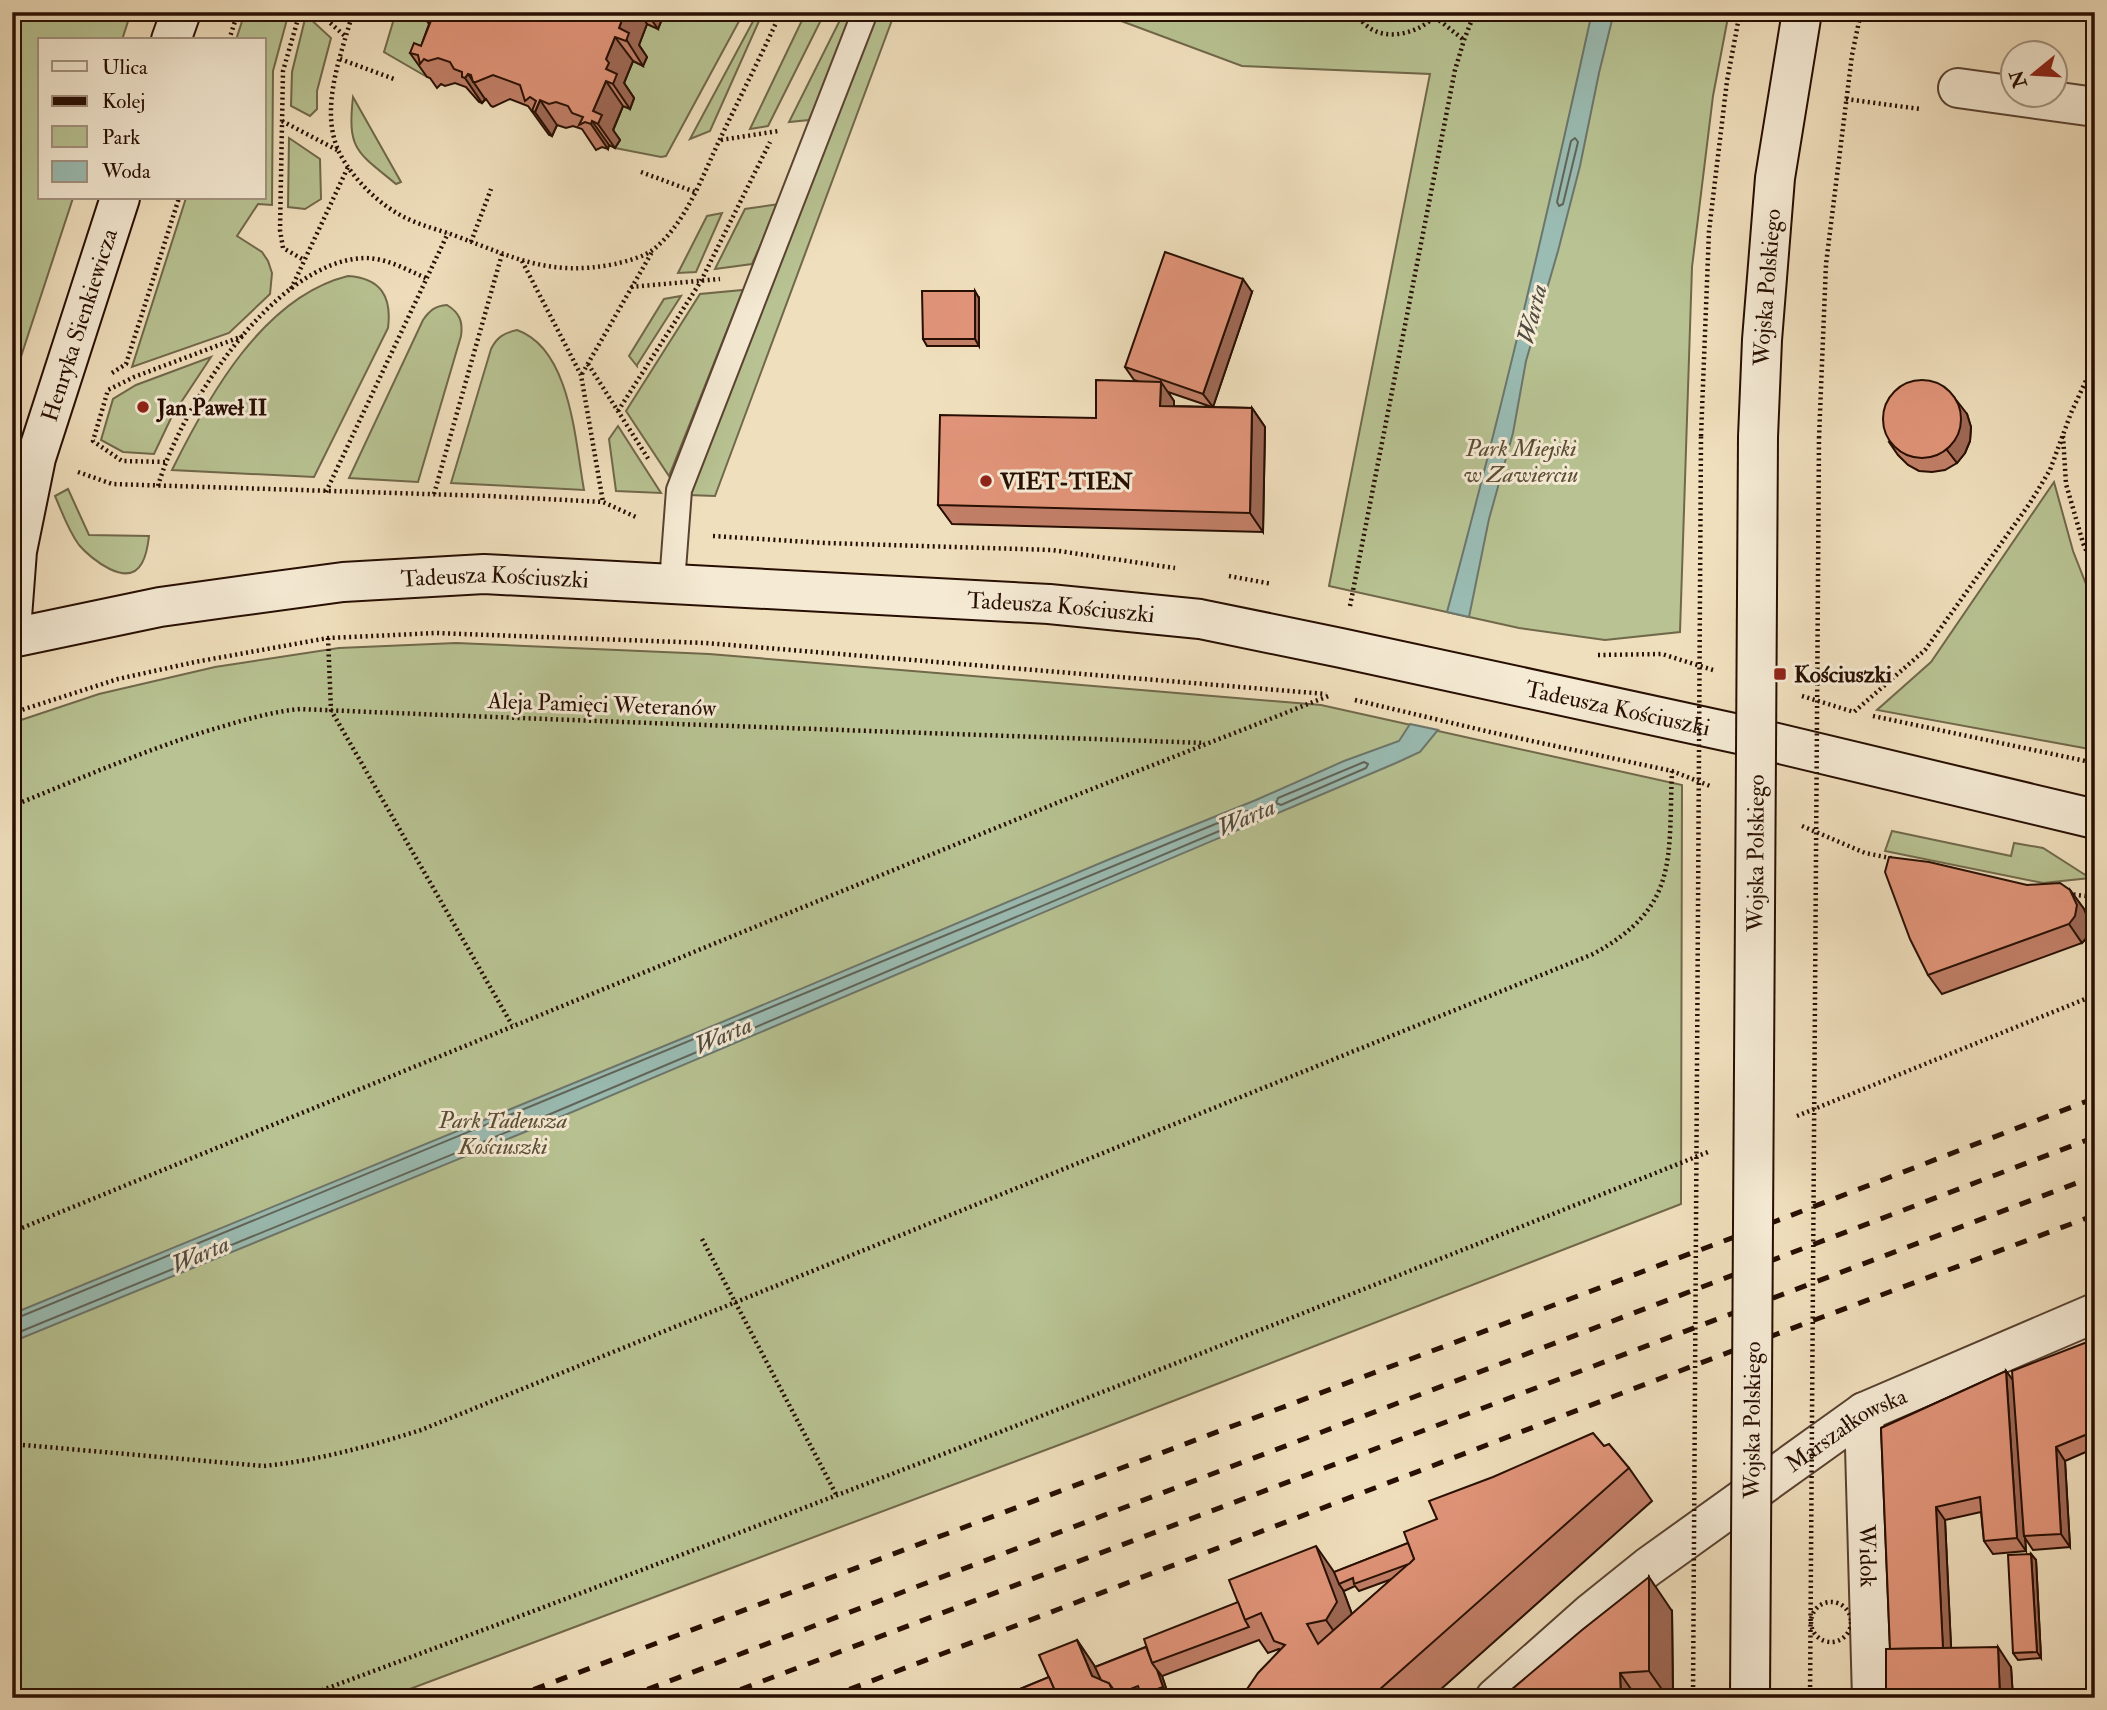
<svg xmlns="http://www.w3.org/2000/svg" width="2107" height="1710" font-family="'IM FELL Double Pica',serif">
  <rect width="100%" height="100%" fill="#f0dfbd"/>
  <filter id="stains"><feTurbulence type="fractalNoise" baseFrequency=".00286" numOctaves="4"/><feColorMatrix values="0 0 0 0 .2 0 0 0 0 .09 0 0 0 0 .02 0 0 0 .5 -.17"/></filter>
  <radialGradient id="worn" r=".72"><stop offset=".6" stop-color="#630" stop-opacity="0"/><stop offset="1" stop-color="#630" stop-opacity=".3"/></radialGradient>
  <g fill="#b8c292" stroke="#70684a" stroke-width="2">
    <path d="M12 12H131L122 40H40V198H73L12 384Z"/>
    <path d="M245 12H289L273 71 272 205 258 204 237 236 262 252 268 261 272 273 270 294 229 333 132 367 186 198H264V40H236Z"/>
    <path d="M396 12H465L427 77 384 52Z"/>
    <path d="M651 12H744L666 156 661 157 615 148 619 140 611 136 623 106 630 109 634 99 623 83 633 61 643 66 636 52 647 24 658 29Z"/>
    <path d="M758 12H763L710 131 690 139Z"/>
    <path d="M806 12H825L768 126 750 129Z"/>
    <path d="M844 12H854L847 36 809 120 789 122Z"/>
    <path d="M874 12H895L715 496 689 495Z"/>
    <path d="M1097 12H1729L1713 96 1692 267 1680 632 1605 640 1519 628 1329 586 1430 74 1242 66Z"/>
    <path d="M306 15 331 38 317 91V109L310 116 291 106 292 72Z"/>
    <path d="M353 97 401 182 396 184C357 152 347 150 353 97Z"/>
    <path d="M289 138 320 159 321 199 305 209 288 207Z"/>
    <path d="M779 204 752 264 715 269 745 209Z"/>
    <path d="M722 213 696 272 678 273 707 216Z"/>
    <path d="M348 276C381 278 392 297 388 328L314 477 172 470C208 397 263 297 348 276Z"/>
    <path d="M743 290 669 476 626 411 700 294Z"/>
    <path d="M681 296 637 365V366L629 356 664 299Z"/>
    <path d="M447 305C460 313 463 322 461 336L418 482 349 478 423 320C430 310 435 306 447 305Z"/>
    <path d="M517 330C571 349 575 441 584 490L451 483 491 349C497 337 504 333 517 330Z"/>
    <path d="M211 357 172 416 154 454 123 452 101 440 113 399 136 385Z"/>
    <path d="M618 426 661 493 616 491 609 439Z"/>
    <path d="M2054 482 2073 551 2095 607V750L1877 710 1931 662Z"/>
    <path d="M68 489 89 535 149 536C148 545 147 554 142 563 128 589 91 559 79 545 68 530 62 512 55 496Z"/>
    <path d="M456 643 709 654 1321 705 1682 785 1681 1204 1088 1434 386 1698H12V723L99 694 215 667 339 648Z"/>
    <path d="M1892 831 2011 856 2014 843 2043 848 2090 878 2043 883 1885 851Z"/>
  </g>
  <g fill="#9abcb3" stroke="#6c766c" stroke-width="2">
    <path d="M1592 12H1614L1599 73 1580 166 1558 251 1526 361 1513 433 1489 519 1469 617 1447 612C1501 414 1548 213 1592 12Z"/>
    <path d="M1410 724 1438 730 1420 752 1396 763 532 1129 12 1342V1314L703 1030 1110 859 1256 800 1344 761 1399 741Z"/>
  </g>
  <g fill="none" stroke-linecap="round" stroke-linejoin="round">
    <g stroke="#60655a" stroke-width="2">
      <path d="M1575 138 1578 142 1563 204 1559 206 1557 202 1571 141Z"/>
      <path d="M1364 762 1368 764 1366 768 1281 805 1276 803 1278 798Z"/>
      <path d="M12 1320 1247 811 1252 813 1250 818 529 1123 12 1335"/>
    </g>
    <g stroke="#594231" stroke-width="28">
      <path id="lane" d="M672 583 679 490 865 12"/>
    </g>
    <g stroke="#594231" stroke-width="42">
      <g id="street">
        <path d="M1958 88 2095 107"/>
        <path id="s1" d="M1864 1412 1872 1698"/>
        <path id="s2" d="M1495 1698 1592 1612 1648 1567 1864 1412 2095 1313"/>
      </g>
    </g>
    <g stroke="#270e02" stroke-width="42">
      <g id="secondary">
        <path d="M171 40 181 12"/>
        <path id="s3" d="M1758 437 1762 340 1775 178 1802 12"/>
        <path id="s4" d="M12 617 17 551 36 458 120 198"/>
        <path id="s5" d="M12 638 160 607 232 597 343 582 484 574 1049 604 1200 619 1341 648 1743 735 2095 819"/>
      </g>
    </g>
    <g stroke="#270e02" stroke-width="4.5" stroke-dasharray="2 3.5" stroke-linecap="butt">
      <path d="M300 12 283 71 280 230 283 248 304 260"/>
      <path d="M318 12 346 37"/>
      <path d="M353 12C341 55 319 109 339 152 352 178 379 205 406 218 422 226 440 230 456 236 515 258 550 277 615 264 627 261 644 257 654 249 687 222 703 174 721 137 741 95 762 54 781 12"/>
      <path d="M1357 12C1360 17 1362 23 1367 26 1387 43 1424 32 1438 12"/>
      <path d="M1435 17 1464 40"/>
      <path d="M229 40 238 12"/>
      <path d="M340 59 394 79"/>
      <path d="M1846 99 1920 109"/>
      <path d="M282 121 339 151"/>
      <path d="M721 140 778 131"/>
      <path d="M641 172 695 192"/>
      <path d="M471 242 491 189"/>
      <path d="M522 261 581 375 603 502"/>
      <path d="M631 287 720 279"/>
      <path d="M291 289 348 167"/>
      <path d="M588 364 649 460"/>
      <path d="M112 373 126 364 179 198"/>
      <path d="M582 374 652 252"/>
      <path d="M618 411 701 281 770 142"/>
      <path d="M1701 436 1709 231 1727 81 1740 12"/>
      <path d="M2063 436 2066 484 2083 543 2095 571"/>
      <path d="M1819 438 1826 264 1852 55 1861 12"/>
      <path d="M165 462 122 461 93 441 108 390 134 377 243 336"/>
      <path d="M78 472 112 484 489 496 603 502 638 518"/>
      <path d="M158 486C180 408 275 260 365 258 387 258 407 270 426 278"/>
      <path d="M326 492 448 233"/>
      <path d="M434 494 502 254"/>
      <path d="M713 536 825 543 1052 550 1175 568"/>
      <path d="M1229 576 1272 584"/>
      <path d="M1350 606 1455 70 1464 40 1475 12"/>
      <path d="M328 638 331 710 512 1025"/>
      <path d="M1598 655 1662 654 1713 670"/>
      <path d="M1802 696 1854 712 1925 650 2030 503 2050 470 2071 413 2095 361"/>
      <path d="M1355 700 1490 732 1672 771 1710 786"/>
      <path d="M12 713 118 679 195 662 328 638 436 633 706 643 1326 694"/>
      <path d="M1873 716 2095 763"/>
      <path d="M12 806C77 780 140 752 207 731 238 722 268 712 300 709 602 722 903 732 1205 743"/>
      <path d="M1802 826 1865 853 1895 859"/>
      <path d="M2068 894 2095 897"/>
      <path d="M1797 1116 2095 995"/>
      <path d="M12 1232 1064 800 1331 695"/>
      <path d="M702 1239 837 1496"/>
      <path d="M12 1444 263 1466C316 1461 370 1446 421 1430L1593 954C1680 907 1668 858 1672 771"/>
      <circle cx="1831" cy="1622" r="20"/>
      <path d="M301 1698C773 1523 1241 1339 1708 1152"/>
    </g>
    <use href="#lane" stroke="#f5ead4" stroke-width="24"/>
    <use href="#street" stroke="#f5ead4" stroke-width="38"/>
    <use href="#secondary" stroke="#f5ead4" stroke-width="38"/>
    <g stroke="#270e02" stroke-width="5" stroke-dasharray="12 12" stroke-linecap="butt">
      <path d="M511 1698 1753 1230 2095 1098"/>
      <path d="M625 1698 2095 1137"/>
      <path d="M718 1698 2095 1176"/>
      <path d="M827 1698 1745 1346 2095 1215"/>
    </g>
    <g stroke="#270e02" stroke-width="42" stroke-linecap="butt">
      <g id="secondary-bridge">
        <path id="s6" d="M1750 1698 1758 437"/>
      </g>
    </g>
    <g stroke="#270e02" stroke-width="4.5" stroke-dasharray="2 3.5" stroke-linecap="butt">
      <path d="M1693 1698 1701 436"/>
      <path d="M1810 1698 1819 438"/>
    </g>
    <use href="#secondary-bridge" stroke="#f5ead4" stroke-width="38"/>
  </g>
  <g fill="#c27f68" stroke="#270e02" stroke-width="2" fill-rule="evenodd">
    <path d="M423 12H658L662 19 658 29 647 24 639 45 647 57 643 66 633 61 624 83 634 98 630 109 623 106 613 130 620 140 615 148 609 145 608 149 602 147 596 150 582 129 573 126 566 128 557 125 552 136 549 135 528 106 510 99 493 107 491 106 486 99 482 103 479 102 466 87 455 83 445 86 441 84 437 88 430 78 427 77 410 53 421 46 429 24 422 14Z"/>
    <path d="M1252 292 1213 407 1252 408 1265 427 1263 532 952 524 938 505 1096 418 1137 381 1134 380 1125 367ZM1168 392 1212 407 1174 406V401Z"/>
    <path d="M979 298V346H927L923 339Z"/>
    <path d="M1967 414 1971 427 1970 441 1965 453 1957 463 1945 470 1932 472 1919 471 1908 465 1898 455 1889 442Z"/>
    <path d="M2027 885 2070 890 2084 909 2090 924 2089 935 2082 943 1942 994 1928 975Z"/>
    <path d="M2095 1339V1448L2065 1461 2070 1547 2033 1550 2025 1538 2026 1551 1993 1554 1984 1541 1981 1512 1945 1520 1951 1648 2011 1667 2013 1698H1886L1890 1649 1881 1428 2006 1371 2013 1381Z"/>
    <path d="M1604 1446 1629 1468 1652 1501 1431 1698H1241L1280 1650 1279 1649 1268 1653 1259 1640 1162 1676 1168 1694 1157 1698H1143L1141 1694 1131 1698H998L1049 1677 1077 1640 1095 1667 1408 1543 1437 1519ZM1392 1579 1352 1614 1343 1590 1344 1591 1355 1586 1359 1591Z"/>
    <path d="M2031 1554 2036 1560 2041 1658 2018 1660 2013 1653Z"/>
    <path d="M1672 1611 1673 1698H1512Z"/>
  </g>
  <g fill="#9e6855" stroke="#270e02" stroke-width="2">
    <path d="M625 12H639L647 24 639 45 647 57 643 66 619 28Z"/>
    <path d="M646 12H658L662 19 658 29Z"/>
    <path d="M615 37 633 61 624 83 634 98 630 109 613 84 606 69V59Z"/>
    <path d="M468 74 485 99 482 103 465 78Z"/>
    <path d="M606 81 623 106 613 130 620 140 615 148 598 124 593 111Z"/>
    <path d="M540 100 557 125 552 136 535 112Z"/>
    <path d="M592 121 609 145 608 149 591 124Z"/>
    <path d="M1243 279 1252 292 1213 407 1203 394Z"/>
    <path d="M975 291 979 298V346L975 339Z"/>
    <path d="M1161 382 1174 401V425L1160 406Z"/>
    <path d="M1957 401 1967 414 1971 427 1970 441 1965 453 1957 463 1947 450Z"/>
    <path d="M1252 408 1265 427 1263 532 1250 513Z"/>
    <path d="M2070 890 2084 909 2090 924 2089 935 2082 943 2069 924Z"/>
    <path d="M2006 1371 2016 1384 2024 1536 2025 1538 2026 1551 2017 1538Z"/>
    <path d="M2056 1447 2065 1461 2070 1547 2061 1534Z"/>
    <path d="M1936 1507 1945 1520 1952 1666 1943 1653Z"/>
    <path d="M1316 1546 1339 1579V1584L1343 1590 1360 1636 1349 1653 1326 1620Z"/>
    <path d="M2031 1554 2036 1560 2041 1658 2037 1652Z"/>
    <path d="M1649 1577 1672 1611 1673 1698H1668L1649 1671Z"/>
    <path d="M1077 1640 1100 1674 1107 1694 1092 1676Z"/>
    <path d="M1998 1647 2011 1667 2013 1698H2000Z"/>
    <path d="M1157 1670 1162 1676 1168 1694 1163 1687Z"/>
    <path d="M1620 1673 1637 1698H1621Z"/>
  </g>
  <g fill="#e19479" stroke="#270e02" stroke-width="2">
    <path d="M423 12H625L619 28 629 33 626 41 615 37 606 59 609 63 606 69 617 74 613 84 606 81 593 111 602 115 598 124 592 121 591 124 585 122 579 125 583 117 572 113 568 106 556 102 549 104 540 100 535 112 532 111 536 101 530 97 525 101 520 85 493 75 476 82H473L471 75 468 74 465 78 462 77V72L454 69 450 62 438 58 428 61 424 59 420 64 418 55 410 53 414 43 421 46 432 18 422 14Z"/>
    <path d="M1165 252 1243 279 1203 394 1125 367Z"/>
    <path d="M922 291H975V339H923Z"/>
    <circle cx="1922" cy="419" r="39"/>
    <path d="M1096 380 1161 382 1160 406 1252 408 1250 513 938 505 940 415 1096 418Z"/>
    <path d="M1889 857 1929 862 2027 885 2060 883 2070 890 2077 905 2075 916 2069 924 1928 975 1910 939 1885 872Z"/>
    <path d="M2095 1339V1431L2056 1447 2061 1534 2024 1536 2012 1371Z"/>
    <path d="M2006 1371 2017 1538 1984 1541 1980 1497 1936 1507 1943 1648 1890 1649 1881 1428Z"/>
    <path d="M1593 1433 1604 1446 1609 1444 1629 1468 1370 1698H1241L1258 1673 1285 1645 1274 1641 1261 1613 1245 1620 1229 1580 1316 1546 1337 1602 1326 1620 1307 1624 1318 1644 1414 1559 1404 1532 1437 1519 1429 1501 1493 1477Z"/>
    <path d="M1408 1543 1414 1559 1409 1564 1354 1584 1353 1578 1339 1584 1334 1572Z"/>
    <path d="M2031 1554 2037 1652 2013 1653 2008 1555Z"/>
    <path d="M1649 1577V1671L1620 1673 1621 1698H1512L1511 1690 1582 1630Z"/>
    <path d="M1238 1602 1245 1620 1249 1627 1152 1663 1144 1639Z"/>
    <path d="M1077 1640 1092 1676 1109 1683 1116 1698H1058L1039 1655Z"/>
    <path d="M1146 1647 1152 1663 1157 1670 1163 1687 1141 1695 1138 1686 1123 1692 1116 1693 1109 1683 1101 1680 1095 1667Z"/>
    <path d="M1998 1647 2000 1698H1886V1649Z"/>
    <path d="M1049 1677 1058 1698H998Z"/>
  </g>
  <g fill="#8f2418" stroke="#f5ead4" stroke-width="2.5">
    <circle cx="143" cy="407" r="7"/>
    <circle cx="986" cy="481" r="7"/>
    <rect x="1773" y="667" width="14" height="14" rx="3.5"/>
  </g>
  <g text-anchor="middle" stroke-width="6" stroke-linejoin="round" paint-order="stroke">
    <g font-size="23" fill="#270e02" stroke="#f5ead4">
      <text dy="8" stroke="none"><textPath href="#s3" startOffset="150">Wojska Polskiego</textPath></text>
      <text dy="8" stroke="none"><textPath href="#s4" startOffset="301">Henryka Sienkiewicza</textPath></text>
      <text dy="8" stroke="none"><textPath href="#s5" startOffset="488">Tadeusza Kościuszki</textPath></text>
      <text dy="8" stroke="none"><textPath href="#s5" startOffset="1055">Tadeusza Kościuszki</textPath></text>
      <text transform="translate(602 704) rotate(2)" y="8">Aleja Pamięci Weteranów</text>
      <text dy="8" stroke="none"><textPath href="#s5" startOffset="1622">Tadeusza Kościuszki</textPath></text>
      <text dy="8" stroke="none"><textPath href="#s6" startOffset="845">Wojska Polskiego</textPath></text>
      <text dy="8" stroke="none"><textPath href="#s6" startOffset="278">Wojska Polskiego</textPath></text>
      <text dy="8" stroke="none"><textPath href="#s2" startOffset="443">Marszałkowska</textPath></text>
      <text dy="8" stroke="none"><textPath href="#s1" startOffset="144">Widok</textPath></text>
    </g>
    <g font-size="23" font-weight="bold" fill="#270e02" stroke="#f5ead4" text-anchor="start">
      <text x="157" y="415">Jan Paweł II</text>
      <text x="1000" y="489">VIET-TIEN</text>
      <text x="1794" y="682">Kościuszki</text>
    </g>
    <g font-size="23" font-style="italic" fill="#5a4d34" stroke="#f5ead4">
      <text x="1521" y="456">Park Miejski<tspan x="1521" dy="26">w Zawierciu</tspan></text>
      <text x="503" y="1128">Park Tadeusza<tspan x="503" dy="26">Kościuszki</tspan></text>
    </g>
    <g font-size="24" font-style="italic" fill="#4f4b40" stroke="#f5ead4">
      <text transform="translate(1532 314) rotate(-76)" y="8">Warta</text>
      <text transform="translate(1246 817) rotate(-23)" y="8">Warta</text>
      <text transform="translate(723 1035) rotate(-23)" y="8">Warta</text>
      <text transform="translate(200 1254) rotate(-23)" y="8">Warta</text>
    </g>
  </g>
  <rect width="2107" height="1710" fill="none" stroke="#f0dfbd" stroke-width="42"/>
  <rect x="14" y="14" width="2079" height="1682" fill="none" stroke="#270e02" stroke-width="3.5"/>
  <rect x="21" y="21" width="2065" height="1668" fill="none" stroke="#270e02" stroke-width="2"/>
  <rect x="38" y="38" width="228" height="161" fill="#f5ead4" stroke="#a39280" stroke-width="2"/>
  <rect x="52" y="61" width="35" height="10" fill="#f5ead4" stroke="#a39280" stroke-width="2"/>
  <text x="102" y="74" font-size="21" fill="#270e02">Ulica</text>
  <rect x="52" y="96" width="35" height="10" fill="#270e02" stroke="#a39280" stroke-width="2"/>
  <text x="102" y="108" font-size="21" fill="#270e02">Kolej</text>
  <rect x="52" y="126" width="35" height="21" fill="#b8c292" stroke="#a39280" stroke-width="2"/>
  <text x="102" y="144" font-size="21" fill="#270e02">Park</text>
  <rect x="52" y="161" width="35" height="21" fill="#9abcb3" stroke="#a39280" stroke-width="2"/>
  <text x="102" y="178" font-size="21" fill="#270e02">Woda</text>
  <g transform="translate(2034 74) rotate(252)"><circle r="33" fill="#f5ead4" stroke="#a39280" stroke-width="2"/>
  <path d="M0-5L12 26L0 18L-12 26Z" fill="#8f2418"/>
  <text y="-10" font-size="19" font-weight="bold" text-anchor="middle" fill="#270e02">N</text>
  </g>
  <rect width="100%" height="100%" filter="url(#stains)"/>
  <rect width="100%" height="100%" fill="url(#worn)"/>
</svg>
